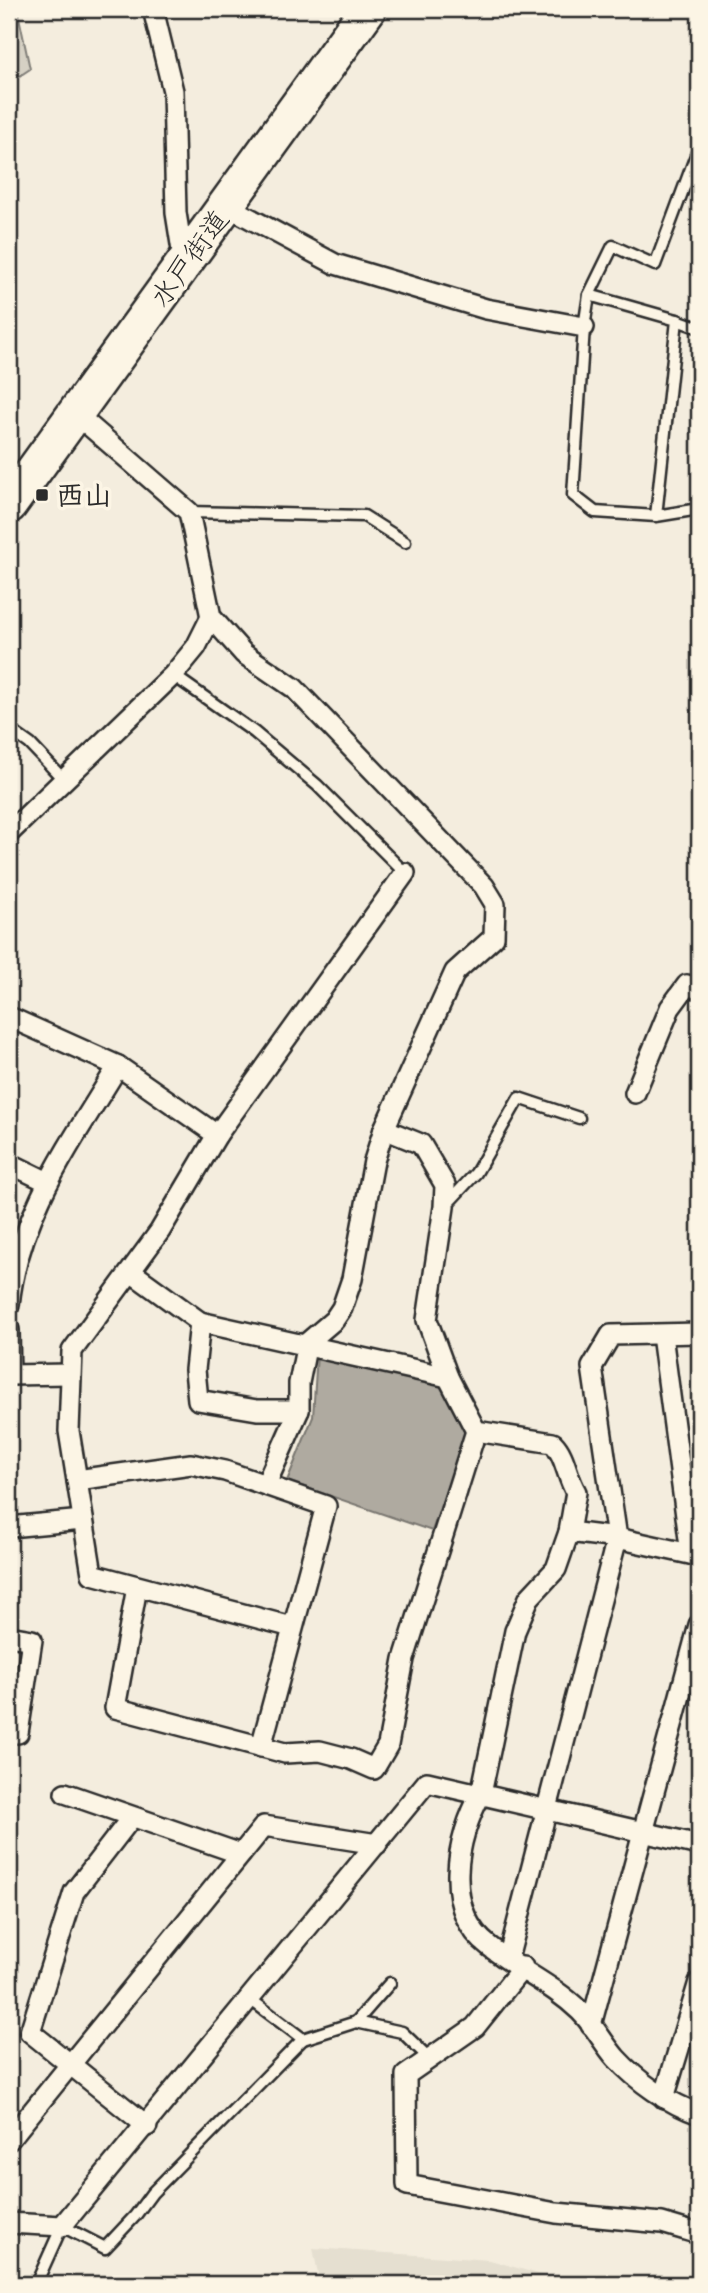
<svg xmlns="http://www.w3.org/2000/svg" width="708" height="2293" font-family="Dekko,'Klee One',sans-serif">
  <rect width="100%" height="100%" fill="#f4edde"/>
  <filter id="ink" filterUnits="userSpaceOnUse"><feTurbulence type="fractalNoise" baseFrequency=".0143" numOctaves="2"/><feDisplacementMap in="SourceGraphic" scale="14" xChannelSelector="R" yChannelSelector="G"/><feConvolveMatrix kernelMatrix="1 2 1 2 8 2 1 2 1" color-interpolation-filters="sRGB"/></filter>
  <g filter="url(#ink)">
    <path fill="#e5dfd0" d="M313 2248 490 2260 573 2284H320Z"/>
    <path fill="#d6d1c4" stroke="#807e78" stroke-width="2" d="M9 9H20L19 17 30 69 9 83Z"/>
    <path fill="#afaaa0" stroke="#7a7771" stroke-width="2" d="M317 1353 443 1385 467 1430 432 1531 287 1481 313 1417Z"/>
    <g fill="none" stroke-linecap="round" stroke-linejoin="round">
      <g stroke="#2b2b2b" stroke-width="15">
        <g id="lane">
          <path d="M589 295 613 246 655 265 699 147"/>
          <path d="M677 320 699 328"/>
          <path d="M189 512 364 516 405 542"/>
          <path d="M656 516 677 320 589 295 584 327 573 495 595 512 656 516 699 509"/>
          <path d="M173 675 254 732 317 785 405 873"/>
          <path d="M9 729 30 744 64 780"/>
          <path d="M447 1204 476 1173 519 1098 579 1118"/>
          <path d="M250 1999 303 2039 356 2022 402 2032 430 2059"/>
          <path d="M356 2022 390 1983"/>
          <path d="M36 2284 62 2226 105 2248 135 2216 152 2193 303 2039"/>
        </g>
      </g>
      <g stroke="#2b2b2b" stroke-width="24">
        <g id="street">
          <path d="M153 9 173 91 176 213 184 263"/>
          <path d="M227 206 335 264 486 309 584 327"/>
          <path d="M76 414 189 512 211 617 244 654 294 688 484 886 495 904 494 937 455 972 384 1129 374 1161 352 1279 342 1308 334 1320 307 1343 299 1383V1410L266 1484"/>
          <path d="M9 833 173 675 196 647 211 617"/>
          <path d="M9 1017 118 1066 217 1135"/>
          <path d="M635 1093 670 1008 687 985 699 989"/>
          <path d="M384 1129 421 1144 445 1185 444 1207 427 1320 448 1377 476 1431 553 1443C566 1456 566 1476 576 1492L569 1532 556 1569 529 1598 515 1631 481 1794C456 1838 442 1910 489 1946 518 1970 552 1984 580 2011 594 2025 603 2043 616 2058 638 2082 668 2103 699 2114"/>
          <path d="M9 1163 48 1182"/>
          <path d="M131 1272 200 1322 448 1377"/>
          <path d="M9 1305C18 1215 72 1142 118 1066"/>
          <path d="M200 1322 195 1370 198 1400 257 1410H299"/>
          <path d="M9 1330 10 1375"/>
          <path d="M699 1333 611 1335 592 1367 617 1538 699 1556"/>
          <path d="M662 1335 691 1554"/>
          <path d="M9 1375 69 1374"/>
          <path d="M77 1480 191 1464 225 1471 326 1506 261 1747"/>
          <path d="M9 1527 83 1520"/>
          <path d="M137 1587 115 1708 285 1753 320 1751 351 1759 374 1769 388 1745 404 1659 476 1431"/>
          <path d="M292 1627 92 1574 69 1431 72 1351 160 1231 217 1135 405 873"/>
          <path d="M9 1636 32 1640 18 1733 9 1732"/>
          <path d="M65 1793 241 1854"/>
          <path d="M132 1817 74 1892 30 2032 147 2126"/>
          <path d="M508 1959 617 1538 569 1532"/>
          <path d="M523 1967 475 2027 406 2075 407 2185 556 2213 662 2223 699 2234"/>
          <path d="M591 2025 699 1625"/>
          <path d="M664 2098 699 1982"/>
          <path d="M9 2140 264 1826 377 1844"/>
          <path d="M9 2223 62 2226 427 1782 699 1845"/>
        </g>
      </g>
      <g stroke="#2b2b2b" stroke-width="40">
        <path id="highway" d="M9 505 368 9"/>
      </g>
      <use href="#lane" stroke="#fcf5e5" stroke-width="10"/>
      <use href="#street" stroke="#fcf5e5" stroke-width="19"/>
      <use href="#highway" stroke="#fcf5e5" stroke-width="35"/>
    </g>
  </g>
  <rect fill="#2b2b2b" stroke="#fcf5e5" stroke-width="2.5" x="35" y="488" width="14" height="14" rx="3.5"/>
  <g text-anchor="middle" stroke-width="7" stroke-linejoin="round" paint-order="stroke">
    <g font-size="28" fill="#2b2b2b" stroke="#fcf5e5">
      <text transform="translate(189 258) rotate(-54)" y="10">水戸街道</text>
    </g>
    <g font-size="28" font-weight="bold" fill="#2b2b2b" stroke="#fcf5e5" text-anchor="start">
      <text x="56" y="505">西山</text>
    </g>
  </g>
  <rect width="708" height="2293" fill="none" stroke="#fcf5e5" stroke-width="35"/>
  <rect x="18" y="18" width="673" height="2258" fill="none" stroke="#2b2b2b" stroke-width="2.5" filter="url(#ink)"/>
</svg>
